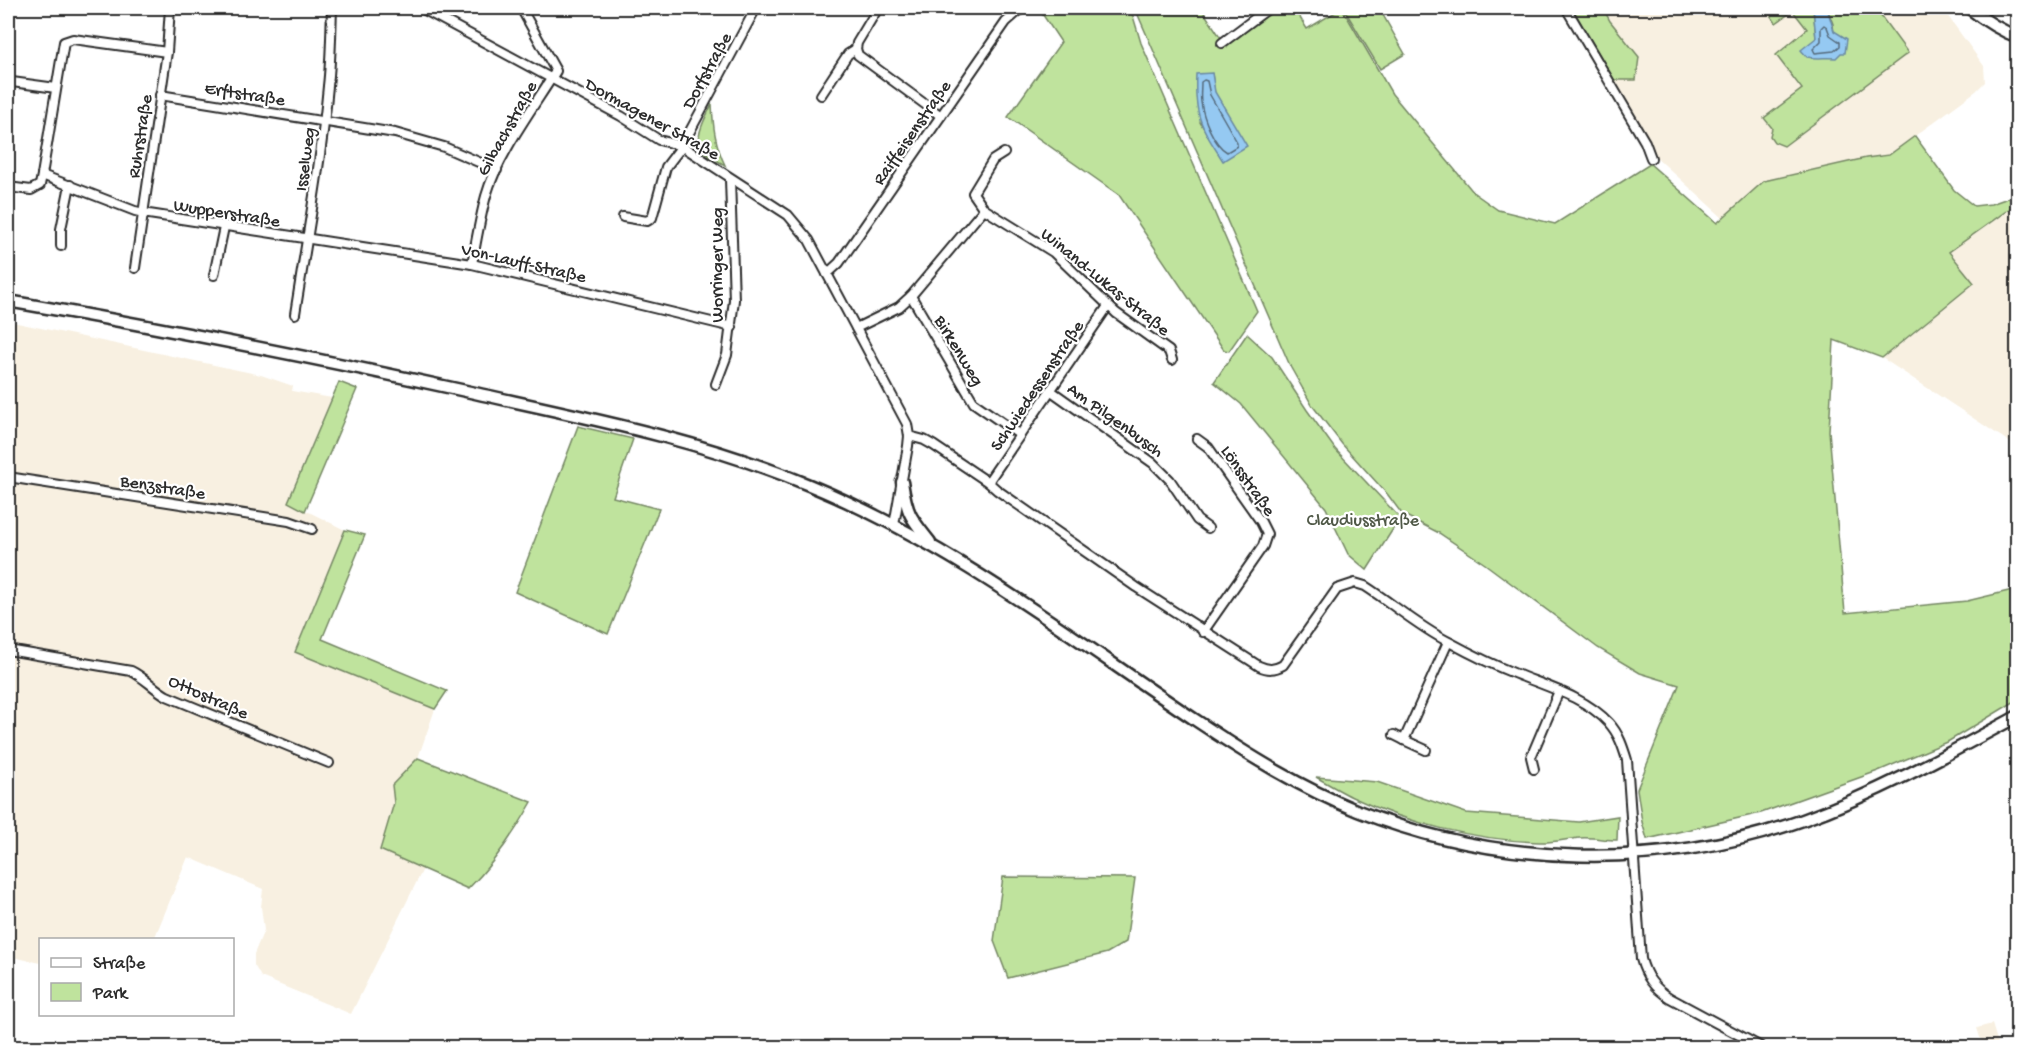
<svg xmlns="http://www.w3.org/2000/svg" width="2025" height="1055" font-family="'Gochi Hand',sans-serif">
  <rect width="100%" height="100%" fill="#fff"/>
  <filter id="ink" filterUnits="userSpaceOnUse"><feTurbulence type="fractalNoise" baseFrequency=".0167" numOctaves="2"/><feDisplacementMap in="SourceGraphic" scale="12" xChannelSelector="R" yChannelSelector="G"/><feConvolveMatrix kernelMatrix="1 2 1 2 8 2 1 2 1" color-interpolation-filters="sRGB"/></filter>
  <g filter="url(#ink)">
    <g fill="#f8f0e1">
      <path d="M1570 8H1942L1984 66 1985 82 1976 91 1889 155 1866 158 1764 181 1723 218 1655 156Z"/>
      <path d="M2017 192V447L1882 358 1974 283 1949 252 2016 204 2011 197Z"/>
      <path d="M8 321 261 375 293 386 292 391 332 398 289 502 345 530 295 652 435 709 418 758 392 785 394 803 380 849 423 869 351 1014 261 977 254 965V954L264 930 261 907 263 889 188 857 154 939 40 940V963L8 956Z"/>
      <path d="M1992 1024 1999 1047H1983L1977 1028Z"/>
    </g>
    <g fill="#bfe39d" stroke="#758764" stroke-width="1.5" fill-rule="evenodd">
      <path d="M1040 8H1127L1133 16 1141 43 1257 311 1229 351 1224 350 1119 195 1008 117 1061 42 1039 9Z"/>
      <path d="M1135 8H1201L1227 47 1228 41 1273 8H1294L1307 29 1342 8 1392 94 1474 193 1498 210 1555 224 1650 164 1717 223 1764 181 1866 158 1889 155 1915 136 1954 190 1974 206 1991 204 2011 197 2016 204 1949 252 1974 283 1882 358 1834 340 1829 431 1845 613 1967 601 2017 589V700L1949 741 1878 771 1761 813 1647 839 1642 822 1637 789 1679 685 1640 673 1598 648 1485 564 1439 533 1402 514 1388 495 1342 444 1312 405 1291 368ZM1212 73 1224 161 1200 122Z"/>
      <path d="M1346 8H1379L1405 54 1380 69 1344 9Z"/>
      <path d="M1572 8H1603L1610 21 1639 57 1636 80H1614Z"/>
      <path d="M1765 8H1778L1771 14 1780 12 1785 8H1813L1816 38 1826 57H1836L1833 24 1827 8H1875L1908 53 1784 146 1774 142 1770 136 1772 128 1764 118 1802 89 1776 55 1807 29 1793 11 1776 23Z"/>
      <path d="M712 104C713 126 715 145 725 165 718 161 709 157 703 151 692 139 706 117 712 104Z"/>
      <path d="M1247 334 1272 357 1307 410 1335 449 1400 518 1367 570 1348 554 1326 508 1241 404 1214 382Z"/>
      <path d="M339 382 357 389 305 511 288 502Z"/>
      <path d="M578 426 633 439 613 497 659 509 608 634 515 592Z"/>
      <path d="M345 530 365 535 322 639 447 691 435 709 295 652Z"/>
      <path d="M418 758 532 802C514 834 494 863 468 889L380 850 394 803 392 785Z"/>
      <path d="M1316 777 1377 782 1466 813 1579 822 1618 816 1617 840C1605 840 1592 837 1580 838 1566 839 1553 843 1539 842 1476 840 1409 824 1352 797 1340 791 1328 784 1316 777Z"/>
      <path d="M1003 877 1135 878 1126 942 1107 953 1008 978 994 941Z"/>
    </g>
    <g fill="#95c9f2" stroke="#6b8aa2" stroke-width="1.5">
      <path d="M1813 8H1827L1834 31 1847 39 1845 53H1841L1836 58C1825 57 1818 59 1807 57L1801 50 1816 38Z"/>
      <path d="M1212 73 1215 92 1247 146 1223 161C1201 127 1194 116 1196 74Z"/>
    </g>
    <g fill="none" stroke-linecap="round" stroke-linejoin="round">
      <g stroke="#556a7b" stroke-width="1.5">
        <path d="M1824 25 1827 27 1830 35 1840 42V46L1834 51 1815 53 1813 49 1821 41V28Z"/>
        <path d="M1204 80 1207 81 1210 95 1237 142V146L1227 152C1213 144 1203 117 1201 102 1200 95 1201 89 1201 82Z"/>
      </g>
      <g stroke="#2b2b2b" stroke-width="12">
        <g id="street">
          <path d="M421 8 621 116 659 140 682 146 788 215 809 240 907 424 909 436 908 446 894 525"/>
          <path d="M878 8 857 43 856 49 858 55 941 116"/>
          <path d="M1566 8 1645 142 1651 158"/>
          <path d="M1222 43 1269 8"/>
          <path d="M167 52 73 39 64 42 42 175 135 211 149 214 472 264 732 327"/>
          <path d="M12 82 56 88"/>
          <path d="M160 95 395 133 444 147 497 170"/>
          <path d="M821 95 848 54 856 49"/>
          <path d="M1004 153 993 160 973 193 984 209 1053 252 1116 313 1169 351 1172 360"/>
          <path d="M8 187 31 190 40 185 42 175"/>
          <path d="M623 217 647 221 652 218 666 167 682 146 756 8"/>
          <path d="M61 246V229L70 185"/>
          <path d="M472 264C476 242 480 218 486 196 498 154 533 108 556 71L521 8"/>
          <path d="M135 268 167 52 170 8"/>
          <path d="M827 274 839 263 1006 22 1022 8"/>
          <path d="M214 275 224 227"/>
          <path d="M911 296 974 403 1020 435"/>
          <path d="M295 314C307 238 321 162 328 86 331 60 331 34 332 8"/>
          <path d="M856 328 899 307 911 296 984 209"/>
          <path d="M716 384 727 355 734 300 730 179"/>
          <path d="M1050 390 1153 463 1170 480 1197 520 1208 528"/>
          <path d="M909 436 924 440 933 445 988 482 997 490 1136 587 1259 666C1268 670 1274 670 1283 665L1337 589 1355 583 1365 586C1393 604 1419 627 1449 642 1471 654 1493 665 1516 674 1548 687 1585 697 1609 723 1619 734 1623 747 1627 760L1641 959C1646 977 1654 988 1670 998L1763 1048"/>
          <path d="M1197 439 1208 447 1261 522 1267 534 1263 546 1203 632"/>
          <path d="M8 477 289 521 312 529"/>
          <path d="M988 482 1108 306"/>
          <path d="M8 650 131 671C144 677 154 689 167 696L329 763"/>
          <path d="M1394 735 1404 740"/>
          <path d="M1426 750 1404 740 1448 642"/>
          <path d="M1534 769 1531 757 1559 691"/>
        </g>
      </g>
      <g stroke="#2b2b2b" stroke-width="15">
        <g id="secondary">
          <path d="M1969 8C1984 20 1999 30 2018 37"/>
          <path d="M8 301C164 328 320 359 475 393 588 418 702 440 809 485 950 543 1071 637 1197 721 1248 755 1301 788 1358 811 1499 867 1660 871 1803 820 1878 793 1948 754 2018 716"/>
          <path d="M902 482C907 514 910 517 930 542"/>
        </g>
      </g>
      <use href="#street" stroke="#fff" stroke-width="8"/>
      <use href="#secondary" stroke="#fff" stroke-width="10"/>
    </g>
  </g>
  <g text-anchor="middle" stroke-width="4.5" stroke-linejoin="round" paint-order="stroke">
    <g font-size="18" fill="#2b2b2b" stroke="#fff">
      <text transform="translate(706 70) rotate(-61)" y="6">Dorfstraße</text>
      <text transform="translate(245 93) rotate(9)" y="6">Erftstraße</text>
      <text transform="translate(653 118) rotate(29)" y="6">Dormagener Straße</text>
      <text transform="translate(506 128) rotate(-61)" y="6">Gilbachstraße</text>
      <text transform="translate(911 132) rotate(-55)" y="6">Raiffeisenstraße</text>
      <text transform="translate(139 136) rotate(-81)" y="6">Ruhrstraße</text>
      <text transform="translate(304 159) rotate(-82)" y="6">Isselweg</text>
      <text transform="translate(227 212) rotate(9)" y="6">Wupperstraße</text>
      <text transform="translate(524 262) rotate(13)" y="6">Von-Lauff-Straße</text>
      <text transform="translate(716 265) rotate(-90)" y="6">Worringer Weg</text>
      <text transform="translate(1106 281) rotate(39)" y="6">Winand-Lukas-Straße</text>
      <text transform="translate(960 350) rotate(59)" y="6">Birkenweg</text>
      <text transform="translate(1036 385) rotate(-56)" y="6">Schwiedessenstraße</text>
      <text transform="translate(1116 419) rotate(36)" y="6">Am Pilgenbusch</text>
      <text transform="translate(1249 480) rotate(55)" y="6">Lönsstraße</text>
      <text transform="translate(163 486) rotate(9)" y="6">Benzstraße</text>
      <text transform="translate(209 696) rotate(24)" y="6">Ottostraße</text>
    </g>
    <g font-size="18" fill="#505948" stroke="#fff">
      <text x="1363" y="525">Claudiusstraße</text>
    </g>
  </g>
  <rect width="2025" height="1055" fill="none" stroke="#fff" stroke-width="30"/>
  <rect x="15" y="15" width="1995" height="1025" fill="none" stroke="#2b2b2b" stroke-width="2" filter="url(#ink)"/>
  <rect x="39" y="938" width="195" height="78" fill="#ffffff" stroke="#aaaaaa" stroke-width="1.5"/>
  <rect x="51" y="958" width="30" height="9" fill="#ffffff" stroke="#aaaaaa" stroke-width="1.5"/>
  <text x="93" y="968" font-size="18" fill="#2b2b2b">Straße</text>
  <rect x="51" y="983" width="30" height="18" fill="#bfe39d" stroke="#aaaaaa" stroke-width="1.5"/>
  <text x="93" y="998" font-size="18" fill="#2b2b2b">Park</text>
</svg>
